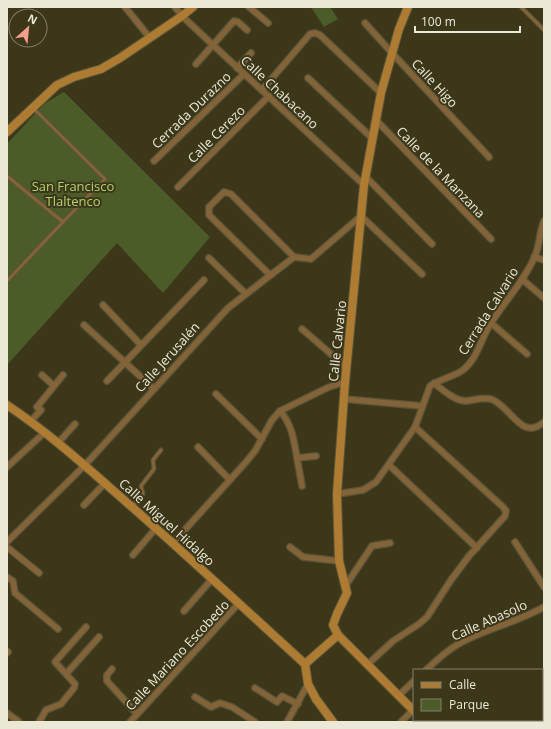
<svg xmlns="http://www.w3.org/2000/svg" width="551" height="729" font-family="'Open Sans',sans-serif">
  <rect width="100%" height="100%" fill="#3d371a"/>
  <g fill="#4c5c28">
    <path d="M311 7H330L338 19 324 27Z"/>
    <path d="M64 92 210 237 163 293 117 243 7 365V144L44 104Z"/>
  </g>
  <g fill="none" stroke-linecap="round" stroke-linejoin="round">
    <g stroke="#595338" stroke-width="5">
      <g id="lane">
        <path d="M521 7 544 30"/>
        <path d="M34 109 105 179 63 222"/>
        <path d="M7 176 63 222 7 281"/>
        <path d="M133 506 143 494 141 486 154 469 153 460 161 450"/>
      </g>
    </g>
    <g stroke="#595338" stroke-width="8">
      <g id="street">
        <path d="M125 7 150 38"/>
        <path d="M175 7 182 16 213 45 364 185"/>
        <path d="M249 7 268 23"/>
        <path d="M365 23 392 53 489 157"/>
        <path d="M196 64 234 21 238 22 247 30"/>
        <path d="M237 68 251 53"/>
        <path d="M308 78 372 138"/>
        <path d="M262 90 310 34 315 33 320 35 381 93"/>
        <path d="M376 120 491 239"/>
        <path d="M154 161 244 74"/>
        <path d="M365 176 432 244"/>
        <path d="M178 187 269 96"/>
        <path d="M534 257 544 260"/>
        <path d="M209 258 246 294"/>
        <path d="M270 275 209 215V207L224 192 231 194 294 257"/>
        <path d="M522 279 544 298"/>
        <path d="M103 305 141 345"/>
        <path d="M491 323 527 354"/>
        <path d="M84 325 153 388"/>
        <path d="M302 329 347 368"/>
        <path d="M107 381 204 280"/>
        <path d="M434 383C443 390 455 401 466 401 475 400 482 397 491 399 511 406 521 442 544 422"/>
        <path d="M54 386 63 375"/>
        <path d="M216 394 262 439"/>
        <path d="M344 399 422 406"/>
        <path d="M280 411C292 424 294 441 297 458"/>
        <path d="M31 421 41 410 37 407 54 386 42 375"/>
        <path d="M58 443 75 424"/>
        <path d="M198 447 230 480"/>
        <path d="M389 465 477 548"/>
        <path d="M7 467 45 432"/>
        <path d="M302 486 297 458 316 456"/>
        <path d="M337 494 363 490 376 482 415 427 430 386C440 379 453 377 463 370 478 358 481 338 491 323 505 301 525 280 535 256 540 245 539 232 544 221"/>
        <path d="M84 505 105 483"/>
        <path d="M7 542 85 465 228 308 294 257 311 259 361 216 422 274"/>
        <path d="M515 542 544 587"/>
        <path d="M173 543 246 462 255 451 272 420 280 411 329 387 345 382"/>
        <path d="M7 547 39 573"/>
        <path d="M290 547 303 557 339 561"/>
        <path d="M133 555 156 528"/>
        <path d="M7 577 13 581 15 593 58 629"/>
        <path d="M346 585 372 546 390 543"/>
        <path d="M184 611 212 579"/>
        <path d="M7 653 8 652"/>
        <path d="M368 664 393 641 419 624 427 617 451 580 469 556 505 516 506 511 503 507 415 427"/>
        <path d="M112 669 107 675V681L137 714"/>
        <path d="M426 670C439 658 452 646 468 639 493 627 519 621 544 607"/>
        <path d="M66 674 99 637"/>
        <path d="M255 688 277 702 282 696 298 704"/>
        <path d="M399 695 414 681"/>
        <path d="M195 697 211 707 220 703 232 707 255 722"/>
        <path d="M542 710 544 708"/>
        <path d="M7 713 19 722"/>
        <path d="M39 722 46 710 61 704 74 688 75 684 55 662 86 627"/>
        <path d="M130 722 239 603"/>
        <path d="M287 722 308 684"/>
        <path d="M401 722 413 710"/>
        <path d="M531 722 533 720"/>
      </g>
    </g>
    <g stroke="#595338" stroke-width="10">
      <g id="secondary">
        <path d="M7 132 57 85 74 77 101 69 120 58 182 16 193 7"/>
        <path d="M7 405C52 435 91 471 132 507 190 558 247 611 305 664"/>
        <path d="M338 635 414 711"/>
        <path d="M305 664 338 635 333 625 337 614 347 593 339 561 337 494 345 382 364 185 381 93 399 29 408 7"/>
        <path d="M305 664 308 684 316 699 333 722"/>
        <path d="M423 720 425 722"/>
      </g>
    </g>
    <use href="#lane" stroke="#836338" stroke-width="3"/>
    <use href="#street" stroke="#836338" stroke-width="5.5"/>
    <use href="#secondary" stroke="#ad7b31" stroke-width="8"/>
  </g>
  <g text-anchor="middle" stroke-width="4" stroke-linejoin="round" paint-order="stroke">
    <g font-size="13" fill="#ebe8d7" stroke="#3d371a">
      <text transform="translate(435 83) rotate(47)" y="5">Calle Higo</text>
      <text transform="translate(280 92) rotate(43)" y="5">Calle Chabacano</text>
      <text transform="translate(191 110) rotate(-44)" y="5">Cerrada Durazno</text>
      <text transform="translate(216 134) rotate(-45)" y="5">Calle Cerezo</text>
      <text transform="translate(441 172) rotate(46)" y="5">Calle de la Manzana</text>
      <text transform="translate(488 311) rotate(-58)" y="5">Cerrada Calvario</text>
      <text transform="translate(337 341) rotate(-84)" y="5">Calle Calvario</text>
      <text transform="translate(167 357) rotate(-48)" y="5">Calle Jerusalén</text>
      <text transform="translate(167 522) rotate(42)" y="5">Calle Miguel Hidalgo</text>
      <text transform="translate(489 620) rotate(-24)" y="5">Calle Abasolo</text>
      <text transform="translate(177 655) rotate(-47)" y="5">Calle Mariano Escobedo</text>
    </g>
    <g font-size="13" fill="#b2d26f" stroke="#3d371a">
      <text x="73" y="191">San Francisco<tspan x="73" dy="15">Tlaltenco</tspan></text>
    </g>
  </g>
  <rect width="551" height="729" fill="none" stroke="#ebe8d7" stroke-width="16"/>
  <rect x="413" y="669" width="130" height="52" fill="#3d371a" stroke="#837e66"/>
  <rect x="421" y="682" width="20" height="6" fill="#ad7b31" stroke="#837e66"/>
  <text x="449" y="689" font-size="12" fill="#ebe8d7">Calle</text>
  <rect x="421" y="699" width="20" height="12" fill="#4c5c28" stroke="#837e66"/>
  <text x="449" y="709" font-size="12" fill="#ebe8d7">Parque</text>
  <g transform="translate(28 28) rotate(27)"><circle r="19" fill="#3d371a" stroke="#837e66"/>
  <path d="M0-3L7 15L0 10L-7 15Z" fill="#f59d8e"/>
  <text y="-6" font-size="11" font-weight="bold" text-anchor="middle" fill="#ebe8d7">N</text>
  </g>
  <path d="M415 26v6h105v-6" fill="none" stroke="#ebe8d7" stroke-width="2"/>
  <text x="421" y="26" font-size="12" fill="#ebe8d7" stroke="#3d371a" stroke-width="3" paint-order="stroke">100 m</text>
</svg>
